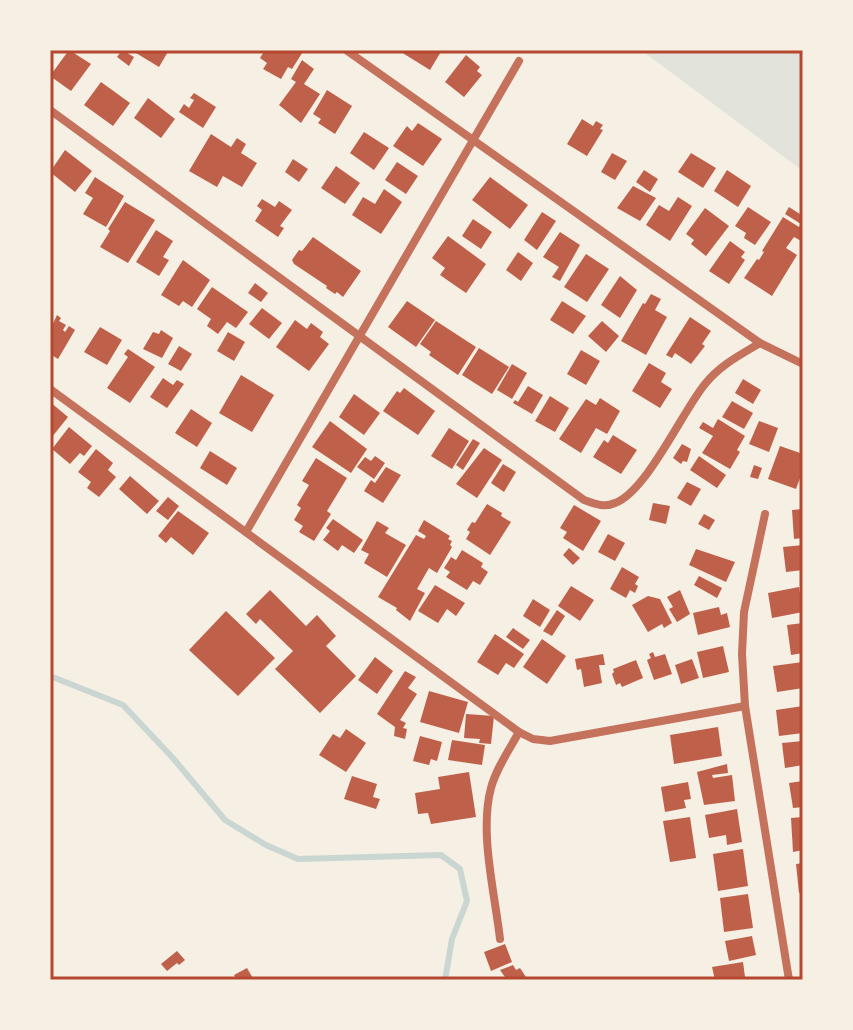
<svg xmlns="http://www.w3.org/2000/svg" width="853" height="1030" font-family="'Sofia Sans Condensed',sans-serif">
  <rect width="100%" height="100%" fill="#f6efe4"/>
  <path fill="#e2e4dc" d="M641 50H803V171Z"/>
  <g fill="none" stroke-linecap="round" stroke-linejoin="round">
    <path stroke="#c9d6d2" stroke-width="6" d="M50 676 123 705 172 757 225 820 266 845 298 859 441 855 460 869 467 901 452 939 445 980"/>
  </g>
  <g fill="#bf614a">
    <path d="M69 50 91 64 71 91 50 76Z"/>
    <path d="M122 50 134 57 129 66 117 57Z"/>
    <path d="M138 50H169L159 67 136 53Z"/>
    <path d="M265 50H304L292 69 288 67 281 79 263 69 267 63 260 58Z"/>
    <path d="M403 50H442L430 70 401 52Z"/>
    <path d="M466 55 480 67 477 71 482 75 464 97 445 82Z"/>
    <path d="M302 60 314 69 304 84 320 94 301 123 279 105 296 82 291 79Z"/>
    <path d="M101 82 130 103 113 126 84 105Z"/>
    <path d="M327 90 352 106 335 134 318 123 321 119 313 114Z"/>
    <path d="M194 93 216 107 203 128 179 112 184 104 189 108 194 100 190 98Z"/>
    <path d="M148 98 175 119 161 138 134 118Z"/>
    <path d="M582 119 593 126 596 121 603 125 600 129 603 130 587 156 567 144Z"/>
    <path d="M418 123 442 139 423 166 393 146 407 126 412 131Z"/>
    <path d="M364 132 389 148 374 170 350 153Z"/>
    <path d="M211 134 231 147 237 138 246 144 241 153 257 163 242 187 223 176 217 187 189 171Z"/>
    <path d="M65 150 92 171 75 192 50 172Z"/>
    <path d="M612 153 627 161 615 180 601 172Z"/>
    <path d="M691 153 716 168 703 188 678 172Z"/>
    <path d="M293 159 308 169 299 182 285 172Z"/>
    <path d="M397 162 418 176 406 194 385 180Z"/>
    <path d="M336 166 360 183 345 204 321 188Z"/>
    <path d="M644 170 658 179 650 192 636 182Z"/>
    <path d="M727 170 751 186 738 207 714 191Z"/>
    <path d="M95 177 124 196 106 227 83 214 93 198 85 193Z"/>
    <path d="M490 177 528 205 510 229 472 200Z"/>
    <path d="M633 186 656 198 640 221 617 208Z"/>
    <path d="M384 189 402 202 381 234 352 215 363 197 375 204Z"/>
    <path d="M678 197 692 206 670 241 646 225 659 205 669 211Z"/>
    <path d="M262 199 275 207 279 201 292 210 280 226 284 228 278 237 255 221 262 210 257 206Z"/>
    <path d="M125 202 155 220 128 263 100 247 110 231 108 229Z"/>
    <path d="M748 207 771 222 755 245 744 238 746 233 735 226Z"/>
    <path d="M789 207 803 216V242L794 237 786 248 797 255 772 296 744 278 757 259 759 260 764 252 762 251 783 217 799 227 801 224 785 214Z"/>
    <path d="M705 208 729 226 706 256 691 244 694 240 686 234Z"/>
    <path d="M542 212 556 221 537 250 524 240Z"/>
    <path d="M473 219 492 232 481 249 462 236Z"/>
    <path d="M156 230 173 241 163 257 169 260 159 276 136 262Z"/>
    <path d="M560 232 580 245 560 281 552 277 559 267 543 257Z"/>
    <path d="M448 236 486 264 466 293 440 275 445 268 432 258Z"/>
    <path d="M313 237 361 271 343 297 337 292 335 294 326 288 327 286 294 264 292 260 299 250 302 251Z"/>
    <path d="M730 241 745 252 741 257 745 260 729 284 709 271Z"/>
    <path d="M518 252 533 263 521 281 506 270Z"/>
    <path d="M586 254 609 269 587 302 564 287Z"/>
    <path d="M183 260 210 280 192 307 183 301 179 306 161 295Z"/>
    <path d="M620 276 637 290 620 318 601 305Z"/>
    <path d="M255 283 268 293 261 302 248 293Z"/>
    <path d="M212 287 248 312 236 328 227 322 218 334 207 326 211 319 197 309Z"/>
    <path d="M651 294 661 299 655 310 667 317 646 355 621 341 643 303 645 304Z"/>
    <path d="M407 301 435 320 416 347 388 327Z"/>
    <path d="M562 301 586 316 573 334 550 320Z"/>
    <path d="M262 308 282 323 269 339 249 324Z"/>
    <path d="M57 315 61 318 59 321 66 325 63 330 65 332 69 326 75 330 58 359 50 354V330Z"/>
    <path d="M690 317 711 331 702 344 705 346 691 364 675 353 672 358 666 355Z"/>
    <path d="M295 320 307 329 311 323 323 332 320 337 329 344 309 371 276 347Z"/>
    <path d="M436 321 476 347 458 375 429 355 431 352 420 344Z"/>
    <path d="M602 321 619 336 606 352 588 336Z"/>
    <path d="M100 327 122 340 107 365 84 352Z"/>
    <path d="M161 330 173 338 162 358 143 349 153 332 159 334Z"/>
    <path d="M228 332 245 342 234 361 217 351Z"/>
    <path d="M179 346 192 354 181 371 168 364Z"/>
    <path d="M479 348 509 367 492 394 462 375Z"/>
    <path d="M128 349 155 367 130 403 107 388 128 357 124 354Z"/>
    <path d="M581 350 600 361 586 385 567 374Z"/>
    <path d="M649 363 666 373 661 382 672 389 660 408 632 391Z"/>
    <path d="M512 364 527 373 512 399 497 390Z"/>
    <path d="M241 375 274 395 252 432 219 413Z"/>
    <path d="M163 378 173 385 177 380 184 384 167 408 150 397Z"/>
    <path d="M743 379 761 390 753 404 735 393Z"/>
    <path d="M528 386 543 395 532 414 513 403 515 400 518 402Z"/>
    <path d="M404 388 435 411 418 435 383 411 397 391 400 393Z"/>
    <path d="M354 394 380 413 364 435 339 417Z"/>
    <path d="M550 396 569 408 555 432 535 421Z"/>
    <path d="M600 398 620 411 607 434 596 428 581 453 559 439 586 399 596 405Z"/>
    <path d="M732 401 753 413 744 429 722 417Z"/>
    <path d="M50 402 68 417 52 437 50 435Z"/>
    <path d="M191 409 212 423 197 447 175 433Z"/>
    <path d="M718 419 745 436 737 450 740 452 730 469 702 453 713 436 699 428 703 422 713 428Z"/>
    <path d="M330 421 367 449 351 473 312 447Z"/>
    <path d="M759 421 778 428 769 452 749 444Z"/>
    <path d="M69 427 92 446 84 456 80 453 70 464 52 449Z"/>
    <path d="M449 428 469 441 452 469 431 456Z"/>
    <path d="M613 435 637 450 621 474 593 457 604 440 608 443Z"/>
    <path d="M473 439 480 443 463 470 456 465Z"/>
    <path d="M682 444 691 449 687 462 683 461 681 464 673 458Z"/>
    <path d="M780 446 803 454V470L796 489 768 479Z"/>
    <path d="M484 448 502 460 477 498 456 484Z"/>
    <path d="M96 449 113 463 108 470 116 477 99 497 87 488 91 482 78 472Z"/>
    <path d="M210 451 237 468 227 485 200 468Z"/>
    <path d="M375 456 385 463 374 479 357 467 365 457 371 461Z"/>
    <path d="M699 456 726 475 717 488 690 470Z"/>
    <path d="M316 458 347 478 327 511 331 514 314 541 299 532 303 526 294 520 301 508 297 505 309 485 302 481Z"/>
    <path d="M503 464 516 472 504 492 491 483Z"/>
    <path d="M754 465 762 468 758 479 750 477Z"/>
    <path d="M386 467 401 475 383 503 364 491 371 480 375 483Z"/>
    <path d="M130 476 159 501 147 514 119 489Z"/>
    <path d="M687 482 701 489 691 506 677 498Z"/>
    <path d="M168 497 179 506 168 520 156 511Z"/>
    <path d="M653 503 670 506 666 524 649 520Z"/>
    <path d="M487 504 502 513 501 516 511 522 490 555 466 539 470 532 467 530 472 522 475 523Z"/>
    <path d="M574 505 601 521 583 551 563 538 567 532 560 528Z"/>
    <path d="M803 509V538L794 539 792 510Z"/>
    <path d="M178 511 209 533 193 555 171 537 166 543 158 536Z"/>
    <path d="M704 514 715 520 709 530 698 524Z"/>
    <path d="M333 519 363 540 354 553 342 545 338 551 323 540 330 531 326 528Z"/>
    <path d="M424 520 450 536 448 539 452 541 450 545 452 547 437 573 429 568 417 589 425 593 410 621 396 610 397 608 378 597 416 535 424 539 426 536 418 531Z"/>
    <path d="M377 521 389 528 385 533 406 545 387 577 364 563 369 554 361 550Z"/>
    <path d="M608 534 625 543 615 561 598 552Z"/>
    <path d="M803 545V570L786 572 783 547Z"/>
    <path d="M569 548 580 558 573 565 563 555Z"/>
    <path d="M696 549 735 562 726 582 689 565Z"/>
    <path d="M462 550 483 563 481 567 488 572 480 585 473 581 467 590 446 577 450 572 444 568 451 557 456 560Z"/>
    <path d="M622 567 639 577 635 584 638 586 635 593 630 590 626 598 610 589Z"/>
    <path d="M699 576 722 588 717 598 694 585Z"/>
    <path d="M435 585 465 603 456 616 447 609 438 623 418 611Z"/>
    <path d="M571 586 594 600 580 621 558 606Z"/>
    <path d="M799 587 803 612 772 618 768 593Z"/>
    <path d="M270 590 306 626 317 615 336 636 326 646 356 676 320 713 275 669 293 651 260 619 256 624 246 614Z"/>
    <path d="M680 590 690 614 677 622 669 609 673 607 667 597Z"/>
    <path d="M648 596 660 599 672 623 664 628 662 624 648 632 632 605Z"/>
    <path d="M533 599 550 610 540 627 523 616Z"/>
    <path d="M719 607 721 615 727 613 730 627 698 635 693 613Z"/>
    <path d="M557 610 565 616 552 636 543 631Z"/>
    <path d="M226 611 275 658 238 696 189 650Z"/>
    <path d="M803 623V653L791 655 787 625Z"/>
    <path d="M513 628 530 640 523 649 506 637Z"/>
    <path d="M495 634 524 654 514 668 506 663 498 675 477 662Z"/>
    <path d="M542 639 566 656 547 684 523 667Z"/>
    <path d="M723 646 729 672 703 678 697 652Z"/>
    <path d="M653 652 655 657 665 654 672 674 654 680 647 660 651 658 649 654Z"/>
    <path d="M603 654 605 665H599L602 683 584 687 581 669 577 670 575 659Z"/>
    <path d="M375 657 393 671 377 694 358 680Z"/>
    <path d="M692 659 699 678 681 684 675 665Z"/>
    <path d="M636 660 643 678 622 687 620 683 616 685 612 674 614 672 613 669Z"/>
    <path d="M803 662V688L777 692 773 666Z"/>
    <path d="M405 671 416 677 408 688 417 694 400 720 406 723 403 728 407 729 405 739 394 736 395 727 377 714Z"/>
    <path d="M429 691 468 702 459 733 420 722Z"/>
    <path d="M803 706V733L779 736 776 710Z"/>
    <path d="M466 714 494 716 491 744 479 743 480 739 464 738Z"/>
    <path d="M718 727 722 756 674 764 670 735Z"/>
    <path d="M346 729 366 743 346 772 319 755 333 734 340 738Z"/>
    <path d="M420 736 442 742 437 761 431 759 429 765 413 761Z"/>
    <path d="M452 740 485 745 482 765 448 760Z"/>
    <path d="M803 741V765L785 768 782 743Z"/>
    <path d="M727 764 728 773 712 775 713 778 732 775 735 801 704 805 697 772Z"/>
    <path d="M469 772 476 817 431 824 428 813 418 814 415 793 440 789 438 777Z"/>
    <path d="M352 776 377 784 373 797 380 799 376 809 344 799Z"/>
    <path d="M803 781V807L793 808 789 783Z"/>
    <path d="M688 782 691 799 684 800 686 808 665 812 661 787Z"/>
    <path d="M737 809 742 842 727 845 726 835 709 838 705 815Z"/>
    <path d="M690 817 696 858 670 862 663 821Z"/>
    <path d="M803 817V850L793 852 791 818Z"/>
    <path d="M743 849 748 886 718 891 713 854Z"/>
    <path d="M803 863V892L799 893 796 864Z"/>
    <path d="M748 894 753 928 724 932 720 898Z"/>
    <path d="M752 936 756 955 729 961 725 941Z"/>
    <path d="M505 944 512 962 491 971 484 952Z"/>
    <path d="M177 951 185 960 179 965 177 963 167 971 161 964Z"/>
    <path d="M743 962 745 977 715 980 712 967Z"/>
    <path d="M513 965 516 970 520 968 528 980H507L500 970Z"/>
    <path d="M247 968 254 980H237L234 975Z"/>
  </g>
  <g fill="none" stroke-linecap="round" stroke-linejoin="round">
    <g stroke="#c5725c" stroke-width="8">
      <path d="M346 50 760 343 803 364"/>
      <path d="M50 110 584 500C595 504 604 508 615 503 647 491 682 412 705 384 720 365 740 355 760 343"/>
      <path d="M50 389 519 732 533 739 550 741 745 706"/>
      <path d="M765 514 744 612 742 654 745 706 789 980"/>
      <path d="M246 532 519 61"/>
      <path d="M500 939C495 894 479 832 491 788 496 769 509 750 519 732"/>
    </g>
  </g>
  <rect width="853" height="1030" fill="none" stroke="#f6efe4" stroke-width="104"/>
  <rect x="52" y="52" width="749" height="926" fill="none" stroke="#b5482f" stroke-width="3"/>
</svg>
